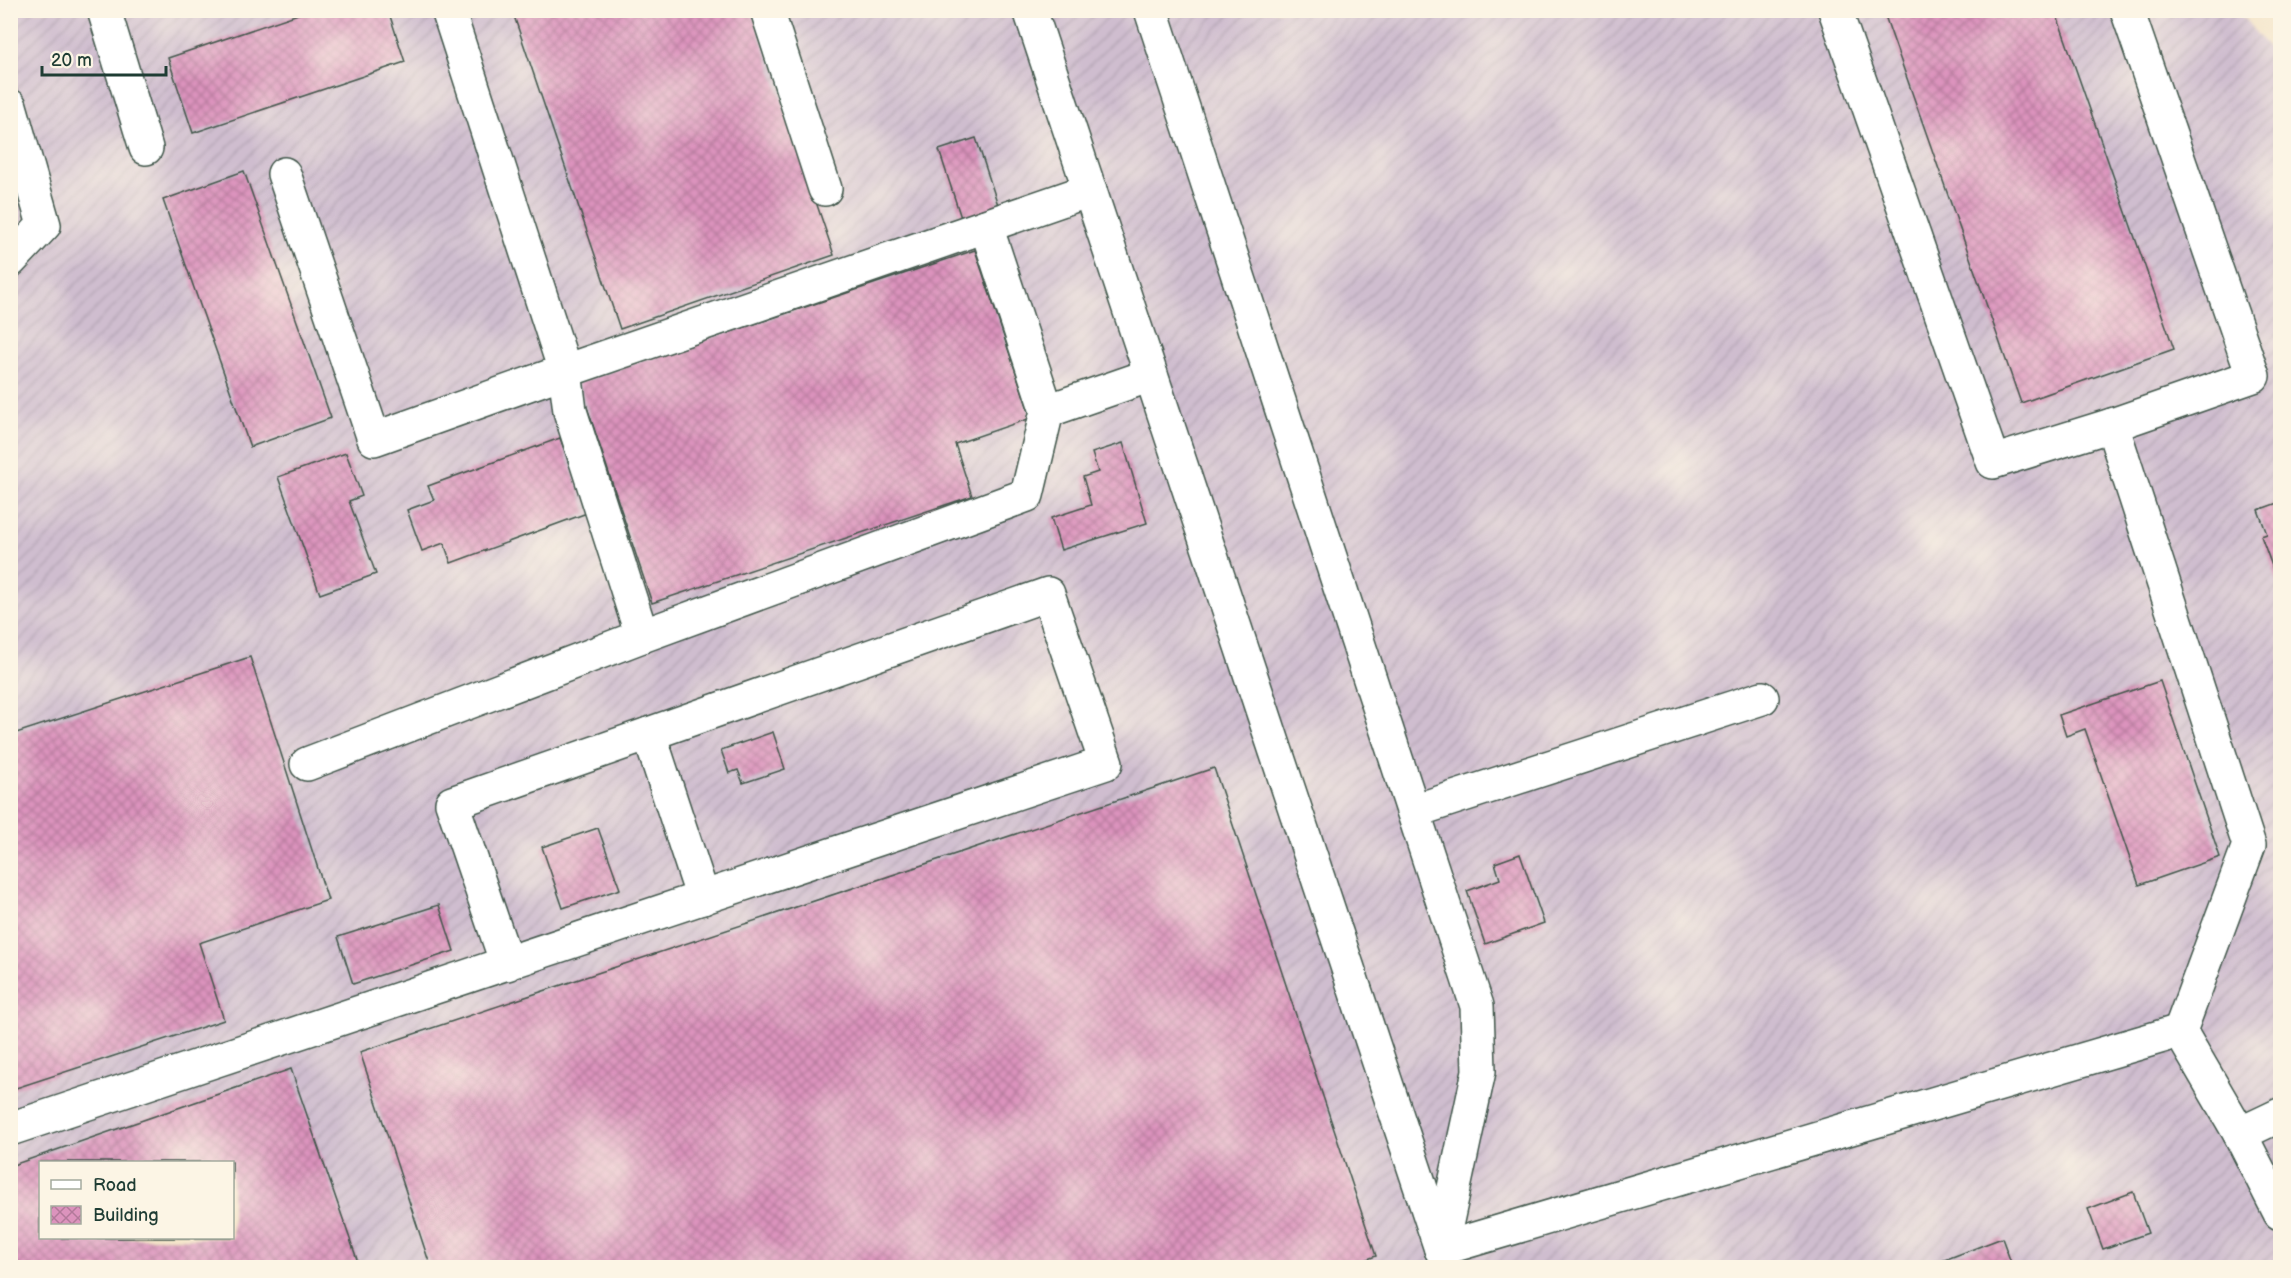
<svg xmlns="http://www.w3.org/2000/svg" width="2291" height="1278" font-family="'Balsamiq Sans',sans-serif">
  <defs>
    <pattern id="industrial-furrows" width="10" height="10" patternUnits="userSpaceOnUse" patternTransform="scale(1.5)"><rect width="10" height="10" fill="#cfbdcf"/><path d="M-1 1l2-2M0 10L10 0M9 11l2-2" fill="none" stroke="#b1a3b2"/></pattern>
    <pattern id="building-cross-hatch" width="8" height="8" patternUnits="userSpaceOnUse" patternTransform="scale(1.5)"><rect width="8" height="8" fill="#dc93bd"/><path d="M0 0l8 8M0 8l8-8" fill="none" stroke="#b2799a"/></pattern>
  </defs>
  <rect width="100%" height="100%" fill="#fcf5e5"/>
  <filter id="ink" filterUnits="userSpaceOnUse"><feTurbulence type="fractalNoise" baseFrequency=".0167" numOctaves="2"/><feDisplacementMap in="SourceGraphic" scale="12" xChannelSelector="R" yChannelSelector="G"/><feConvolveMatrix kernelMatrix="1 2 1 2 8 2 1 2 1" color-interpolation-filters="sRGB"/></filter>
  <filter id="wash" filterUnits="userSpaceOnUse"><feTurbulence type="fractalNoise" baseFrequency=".008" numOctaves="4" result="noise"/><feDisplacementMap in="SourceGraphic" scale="24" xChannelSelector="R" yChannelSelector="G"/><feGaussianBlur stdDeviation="1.35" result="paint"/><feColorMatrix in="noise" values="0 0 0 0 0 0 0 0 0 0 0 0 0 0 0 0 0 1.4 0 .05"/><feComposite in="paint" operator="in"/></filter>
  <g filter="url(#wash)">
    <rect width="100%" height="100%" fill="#f2e0c1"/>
    <path fill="url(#industrial-furrows)" fill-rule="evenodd" d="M10 11H2238L2280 62V1267H11ZM40 1162H232V1238H40Z"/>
    <g id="blocks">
      <g fill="url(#building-cross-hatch)" fill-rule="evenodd">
        <path d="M310 10H388L405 62 193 133 168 58Z"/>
        <path d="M512 10H751L834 255 620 329Z"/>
        <path d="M1883 10H2055L2174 349 2021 403Z"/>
        <path d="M976 138 1000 211 963 224 939 150Z"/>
        <path d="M244 171 331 418 250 447 163 200Z"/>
        <path d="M975 250 1031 418 955 444 972 496 652 603 579 383Z"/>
        <path d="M560 438 587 513 451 563 444 543 422 551 407 510 434 500 428 486Z"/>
        <path d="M1123 443 1147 523 1061 550 1051 518 1091 505 1083 477 1098 472 1092 453Z"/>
        <path d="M346 453 362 496 349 501 376 574 320 594 278 477Z"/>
        <path d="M2280 502V588L2261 536 2267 534 2258 510Z"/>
        <path d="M250 657 328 900 199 943 224 1020 10 1090V735Z"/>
        <path d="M2160 681 2220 857 2139 885 2085 729 2066 736 2059 715Z"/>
        <path d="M773 732 785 769 743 783 738 770 729 773 721 750Z"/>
        <path d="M1214 768 1376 1256 1342 1268H431L360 1052Z"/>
        <path d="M598 828 620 889 563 908 542 847Z"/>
        <path d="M1520 854 1544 923 1485 944 1467 891 1500 879 1495 863Z"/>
        <path d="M439 905 454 951 353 984 338 937Z"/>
        <path d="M291 1069 360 1268H10V1166ZM40 1162H232V1238H40Z"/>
        <path d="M2133 1192 2148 1233 2103 1249 2088 1209Z"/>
        <path d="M2002 1238 2013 1268H1926V1267Z"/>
      </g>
    </g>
  </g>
  <g filter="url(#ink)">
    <use href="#blocks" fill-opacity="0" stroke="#3f5549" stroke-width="1.5"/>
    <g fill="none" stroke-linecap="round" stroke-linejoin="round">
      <g stroke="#3f5549" stroke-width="36">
        <g id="minor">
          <path d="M104 10 146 148"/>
          <path d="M767 10 825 189"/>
          <path d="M1030 10 1441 1249 2180 1031 2240 1134"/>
          <path d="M1151 10 1477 1006 1479 1071 1441 1249"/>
          <path d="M1835 10 1993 462 2112 425 2253 376 2127 10"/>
          <path d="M10 106 44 225 10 261"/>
          <path d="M284 174 374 439 565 371 448 10"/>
          <path d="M986 226 1047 411"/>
          <path d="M2112 425 2249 845 2180 1031"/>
          <path d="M642 636 570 411 565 371 1090 190"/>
          <path d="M649 734 703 898"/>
          <path d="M307 764 642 636 1027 495 1047 411 1151 375"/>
          <path d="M1414 811 1762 698"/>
          <path d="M2280 1115 2240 1134 2280 1213"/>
          <path d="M10 1129 1106 763 1048 594 452 803 507 964"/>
        </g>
      </g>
      <use href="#minor" stroke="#fff" stroke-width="33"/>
    </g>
  </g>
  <rect width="2291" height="1278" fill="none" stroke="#fcf5e5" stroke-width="36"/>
  <rect x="39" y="1161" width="195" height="78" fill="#fcf5e5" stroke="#a4ab9e" stroke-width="1.5"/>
  <rect x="51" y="1180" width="30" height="9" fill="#ffffff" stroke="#a4ab9e" stroke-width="1.5"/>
  <text x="93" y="1191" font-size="18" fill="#1f3d34">Road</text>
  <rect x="51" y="1206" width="30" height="18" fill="url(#building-cross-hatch)" stroke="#a4ab9e" stroke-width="1.5"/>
  <text x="93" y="1221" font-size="18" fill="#1f3d34">Building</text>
  <path d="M42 66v9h124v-9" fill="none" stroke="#1f3d34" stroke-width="3"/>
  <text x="51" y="66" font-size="18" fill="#1f3d34" stroke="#fcf5e5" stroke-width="4.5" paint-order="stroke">20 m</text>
</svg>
